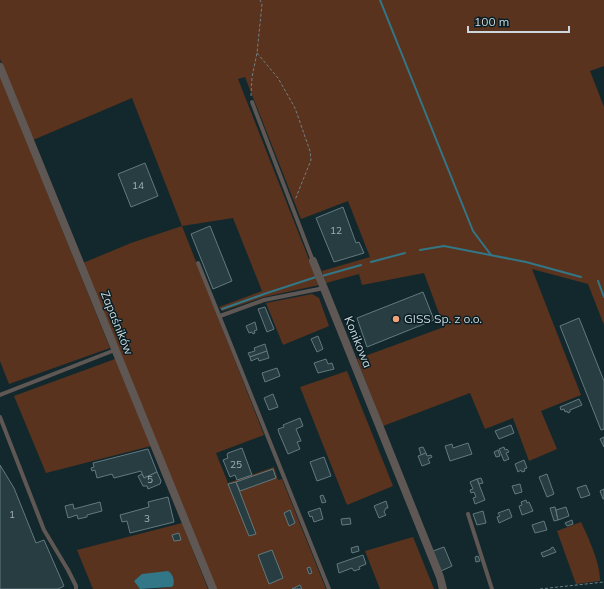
<svg xmlns="http://www.w3.org/2000/svg" width="604" height="589" font-family="Mulish,sans-serif">
  <rect width="100%" height="100%" fill="#13282d"/>
  <g fill="#5a331e">
    <path d="M0 0H604V66L590 71 604 107V325L588 284 532 269 581 395 541 411 557 449 529 461 513 418 485 429 470 393 383 426 357 359 444 327 424 273 362 285 359 274 326 283 322 271 370 257 348 201 301 219 245 77 238 79 319 285 264 297 222 311 219 307 262 291 233 218 182 226 264 435 216 453 228 483 274 467 278 480 282 479 326 589H216L83 263 131 243 182 226 132 98 33 140 0 59Z"/>
    <path d="M0 76 110 348 9 384 0 361Z"/>
    <path d="M312 294 319 298 329 326 283 345 266 303Z"/>
    <path d="M115 359 151 446 46 473 14 396Z"/>
    <path d="M347 371 393 486 347 505 300 387Z"/>
    <path d="M581 522C589 539 600 563 600 581L576 584 557 531Z"/>
    <path d="M182 523 208 589H154L171 587 134 580 140 589H93L77 550Z"/>
    <path d="M413 537 434 589H380L365 551Z"/>
  </g>
  <path fill="#327788" d="M168 571C173 574 175 581 173 586L171 587 140 589 134 581 142 574Z"/>
  <g fill="none" stroke-linecap="round" stroke-linejoin="round">
    <g stroke="#327788" stroke-width="2">
      <path d="M380 0 473 231 491 255"/>
      <path d="M420 250 444 246 526 262 581 277"/>
      <path d="M371 262 405 253"/>
      <path d="M322 276 361 265"/>
      <path d="M598 281 604 297"/>
      <path d="M222 309 267 293 316 277"/>
    </g>
  </g>
  <g fill="#273d42" stroke="#62797f">
    <path d="M145 163 158 196 131 207 118 174Z"/>
    <path d="M343 207 356 243 359 242 364 253 334 262 316 218Z"/>
    <path d="M210 226 232 281 213 289 191 234Z"/>
    <path d="M423 292 434 320 367 347 357 318Z"/>
    <path d="M265 307 274 329 267 332 258 309Z"/>
    <path d="M579 318 604 381V429L601 430 560 326Z"/>
    <path d="M255 322 257 330 254 331 255 333 253 334 252 332 249 333 246 326Z"/>
    <path d="M318 336 323 349 317 352 311 339Z"/>
    <path d="M265 344 267 351 250 357 248 353 255 351 254 348Z"/>
    <path d="M267 351 269 358 259 361 258 358 251 361 250 357Z"/>
    <path d="M326 359 328 364 332 363 334 369 318 373 314 363Z"/>
    <path d="M277 368 280 376 265 382 262 373Z"/>
    <path d="M273 394 278 407 269 410 264 398Z"/>
    <path d="M579 399 582 405 570 410V412L568 413 567 411 565 412 564 409 561 410 560 407Z"/>
    <path d="M300 418 303 426 296 429 301 441 297 442 300 449 288 454 279 433 278 429 284 427 283 425Z"/>
    <path d="M511 425 514 433 499 439 495 431Z"/>
    <path d="M604 437V447L600 439Z"/>
    <path d="M468 443 472 454 450 461 445 446 452 444 453 448Z"/>
    <path d="M423 447 426 453 421 455 419 448Z"/>
    <path d="M504 447 505 450 507 449 509 452 506 453 509 459 504 461 499 449Z"/>
    <path d="M242 448 252 475 237 480 235 475 230 477 223 460 228 458 227 455 228 453Z"/>
    <path d="M148 449 157 472 144 478 141 471 114 478 112 474 97 478 95 470 92 471 91 468 94 467 93 463Z"/>
    <path d="M498 450 500 456 496 457 494 452Z"/>
    <path d="M426 453 427 456 431 455 432 457 428 459 430 463 422 466 418 456Z"/>
    <path d="M324 457 331 476 317 481 310 462Z"/>
    <path d="M524 460 527 468 524 469 525 471 522 472 521 470 518 472 515 464Z"/>
    <path d="M0 465 14 488 36 543 44 540 64 586 58 589H0Z"/>
    <path d="M273 469 276 478 240 491 236 482Z"/>
    <path d="M157 472 161 481 160 484 148 489 147 486H143L138 476 142 474 144 478Z"/>
    <path d="M547 474 554 494 547 497 539 477Z"/>
    <path d="M481 478 483 483 479 484 477 479Z"/>
    <path d="M477 479 485 500 475 504 473 498 476 497 474 492 471 493 470 490 473 489 470 482Z"/>
    <path d="M236 482 256 534 249 536 228 484Z"/>
    <path d="M520 484 522 492 515 494 512 486Z"/>
    <path d="M586 485 590 495 581 498 577 488Z"/>
    <path d="M604 489V499H603L600 491Z"/>
    <path d="M323 495 326 502 322 503 320 496Z"/>
    <path d="M168 497 174 522 130 533 127 521 122 522 120 515 149 507 148 502Z"/>
    <path d="M526 500 527 503 529 502 533 511 522 515 519 506 522 505 521 502Z"/>
    <path d="M386 501 388 508H386L384 512 386 515 379 518 374 506Z"/>
    <path d="M100 502 102 511 87 515V517L78 519 77 515 68 518 65 506 73 504 74 509Z"/>
    <path d="M555 507 558 520 554 521 550 508Z"/>
    <path d="M566 507 569 516 558 520 556 510Z"/>
    <path d="M320 508 323 519 314 522 312 516 310 517 308 512Z"/>
    <path d="M509 509 512 517 499 523 497 517 500 516 498 513Z"/>
    <path d="M290 510 295 523 289 526 284 513Z"/>
    <path d="M483 511 486 523 477 525 473 514Z"/>
    <path d="M350 518 351 524 342 525 341 519Z"/>
    <path d="M572 520 573 524 567 526 565 523Z"/>
    <path d="M544 521 547 530 535 533 532 525Z"/>
    <path d="M179 533 181 540 174 541 172 535Z"/>
    <path d="M358 546 359 551 352 553 351 548Z"/>
    <path d="M444 547 452 566 441 571 433 551Z"/>
    <path d="M553 547 556 552 543 557 541 553 551 549V548Z"/>
    <path d="M272 550 283 578 269 584 258 555Z"/>
    <path d="M363 555 366 564 359 567 360 569 354 571 352 568 339 573 337 564Z"/>
    <path d="M478 556 480 561 476 562 475 557Z"/>
    <path d="M310 567 312 573 309 574 307 568Z"/>
    <path d="M300 585 302 589H292Z"/>
  </g>
  <g fill="none" stroke-linecap="round" stroke-linejoin="round">
    <g stroke="#6f8084" stroke-width="1" stroke-dasharray="3 2" stroke-linecap="butt">
      <path d="M257 53 278 78 295 108 310 151 311 160 295 200"/>
      <path d="M251 96 252 77 257 53 262 4 260 0"/>
      <path d="M540 589 604 582"/>
    </g>
    <g stroke="#5f5753" stroke-width="4">
      <path d="M252 102 313 261"/>
      <path d="M198 263 329 589"/>
      <path d="M220 316 264 300 324 288"/>
      <path d="M0 395 115 350"/>
      <path d="M0 417 44 530 68 570 76 586V589"/>
      <path d="M468 514 492 589"/>
    </g>
    <g stroke="#5f5753" stroke-width="8">
      <path d="M0 67 213 589"/>
      <path d="M313 261 440 577 443 589"/>
    </g>
  </g>
  <circle fill="#f0a27a" stroke="#091e24" stroke-width="1.5" cx="396" cy="319" r="4"/>
  <g text-anchor="middle" stroke-width="3" stroke-linejoin="round" paint-order="stroke">
    <g font-size="10" fill="#a2b0b5">
      <text x="138" y="189">14</text>
      <text x="336" y="234">12</text>
      <text x="236" y="468">25</text>
      <text x="150" y="483">5</text>
      <text x="12" y="518">1</text>
      <text x="147" y="522">3</text>
    </g>
    <g font-size="12" fill="#cbd7db" stroke="#091e24" text-anchor="start">
      <text x="404" y="323">GISS Sp. z o.o.</text>
    </g>
    <g font-size="12" fill="#cbd7db" stroke="#091e24">
      <text transform="translate(117 323) rotate(68)" y="4">Zapaśników</text>
      <text transform="translate(358 342) rotate(68)" y="4">Konikowa</text>
    </g>
  </g>
  <path d="M468 26v6h101v-6" fill="none" stroke="#cbd7db" stroke-width="2"/>
  <text x="474" y="26" font-size="12" fill="#cbd7db" stroke="#091e24" stroke-width="3" paint-order="stroke">100 m</text>
</svg>
